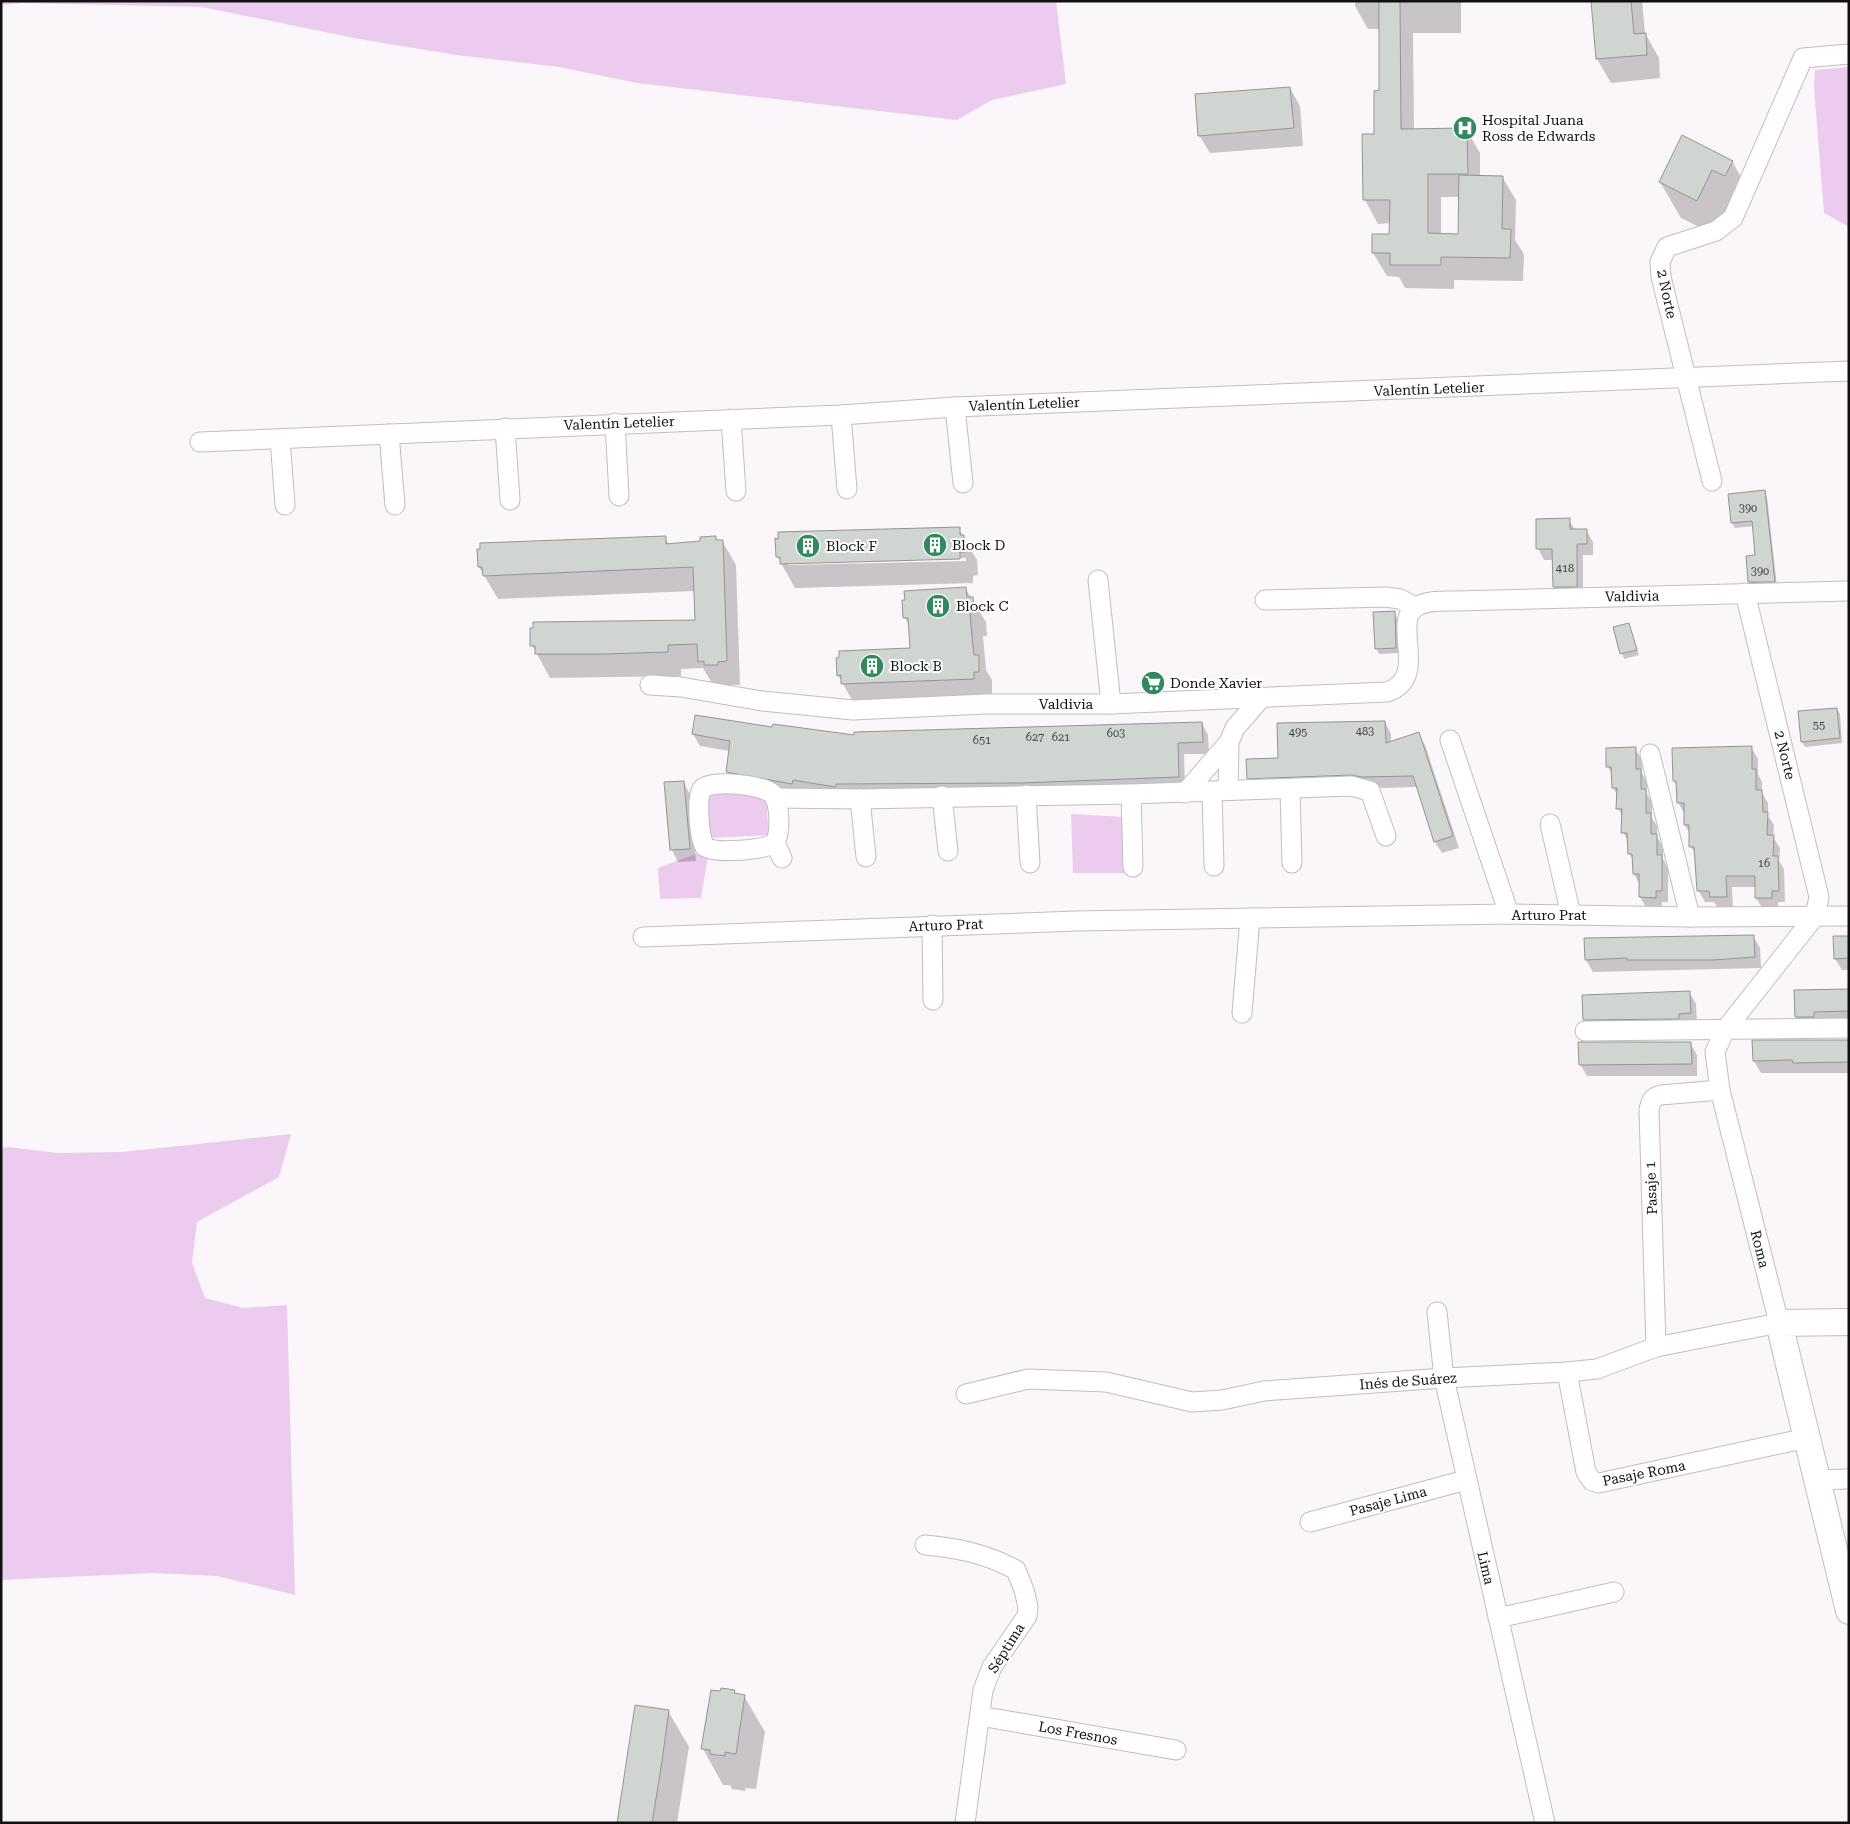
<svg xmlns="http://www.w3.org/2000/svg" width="1850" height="1824" font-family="'Roboto Serif',serif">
  <rect width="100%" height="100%" fill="#faf6fa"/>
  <g fill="#ebccef">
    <path d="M1 1H1056L1066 84 992 100 957 120 637 83 559 67 456 55 359 39 202 7 23 3 1 5Z"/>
    <path d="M1849 67V227L1824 213 1814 88 1815 70Z"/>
    <path d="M708 792 766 797 769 835 709 838Z"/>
    <path d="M1071 814 1125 817 1126 873H1073Z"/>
    <path d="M701 852 708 856 701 898 660 899 658 868Z"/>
    <path d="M291 1134 279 1177 197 1222 192 1263 205 1298 243 1308 287 1305 295 1595 217 1576 153 1573 1 1580V1148L8 1147 58 1153 122 1152Z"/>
  </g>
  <g fill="#0003" fill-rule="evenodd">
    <path d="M1355 1H1461V33H1413L1414 130 1466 129 1480 153V177H1502L1516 200 1515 240 1524 254 1523 281 1454 280V289L1405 288 1399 277 1387 276 1373 253 1390 236 1391 223 1378 224 1365 200 1364 135H1376L1380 92V29H1368L1355 6ZM1441 197H1460V235H1441Z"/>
    <path d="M1592 1H1642L1645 33 1659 58 1660 78 1611 83 1597 59Z"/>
    <path d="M1290 88 1300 106 1303 146 1210 153 1199 135Z"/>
    <path d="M1732 161 1752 197 1746 211 1717 236 1681 218 1660 182Z"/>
    <path d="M1764 492 1767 497 1777 587H1753L1749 582 1757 556 1754 526 1735 528 1732 523Z"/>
    <path d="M1569 520 1575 530H1586L1593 542V555H1583V598L1561 599 1554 587V560H1544L1538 548Z"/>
    <path d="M959 529 977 560 978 575 973 576V583L795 588 777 556ZM966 558V561L788 565V563Z"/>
    <path d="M665 537 669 545 702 543 715 537 718 541H722L736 565 740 685H731V688L713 685 703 668 681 669V676L550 678 532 645 697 621 695 591 498 599 479 567Z"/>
    <path d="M965 588 986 622 987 636H983L986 670 992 680V695L856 707 838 675 911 650 910 627 905 618Z"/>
    <path d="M1394 612 1397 618 1398 653 1379 654 1376 648Z"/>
    <path d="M1629 624 1639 655 1624 659 1614 628Z"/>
    <path d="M1837 709 1840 714 1842 743 1805 747 1802 742Z"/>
    <path d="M1385 722 1391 734V742L1419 734 1425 745 1459 848 1442 853 1435 842 1418 787 1382 788 1358 786 1255 790 1248 778 1279 760Z"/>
    <path d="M1202 723 1208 735 1209 754H1184L1185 788 842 798 734 783 727 772 730 751 700 746 693 734 773 728 855 737Z"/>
    <path d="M1751 747 1758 759V774L1762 782V793L1768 803V816L1774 825 1773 837 1780 848 1779 861 1784 869 1785 902H1778V909H1763L1756 898V887H1732L1733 908H1718L1714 902H1705L1698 890 1696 855 1691 847 1690 834 1685 825V815L1678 802V788L1674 781V749Z"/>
    <path d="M1635 749 1642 760V773L1647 782V794L1652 802V818L1657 826V837L1663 847V859L1668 868V902H1662V909H1647L1640 897V885L1634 874V862L1629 853V843L1623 832V817L1618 808V796L1613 788V776L1608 767Z"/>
    <path d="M683 782 690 794 696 861 678 862 672 850 665 783Z"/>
    <path d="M1753 936 1760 948 1761 968 1593 972 1586 960 1585 939Z"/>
    <path d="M1849 937V970H1842L1835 959Z"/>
    <path d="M1849 990V1023L1803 1029 1796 1017Z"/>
    <path d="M1689 992 1696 1004 1697 1025 1591 1031 1584 1020Z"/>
    <path d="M1849 1041V1073H1761L1754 1061Z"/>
    <path d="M1690 1043 1697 1055V1076H1587L1580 1064Z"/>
    <path d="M734 1691 736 1695 744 1696 765 1732 756 1789 745 1788V1791L732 1789 730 1785H723L703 1749 721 1693Z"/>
    <path d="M668 1711 689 1747 677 1823H618Z"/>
  </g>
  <g fill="#d1d5d2" stroke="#929693">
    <path d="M1379 1H1400L1401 129 1467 128 1468 174H1428V233L1458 234 1459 175 1503 176 1502 229H1511L1510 258 1441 257V265H1390V253H1372V234H1389L1390 200H1363L1362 134H1374V91L1379 90Z"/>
    <path d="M1591 1H1631L1634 34 1646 33 1647 55 1596 59Z"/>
    <path d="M1290 87 1294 128 1198 136 1195 94Z"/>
    <path d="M1682 135 1733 161 1725 176 1712 170 1697 201 1659 182Z"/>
    <path d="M1765 490 1775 582H1748L1746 556 1755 555 1752 521 1731 523 1728 494Z"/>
    <path d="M1570 518V529H1587V544H1577V587H1553L1552 549H1536V519Z"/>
    <path d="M960 527V535H964L965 552H960V559L780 564V557H776L775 538 778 539V532Z"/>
    <path d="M666 536V544L700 541V537L716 536V540H723L727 661 718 662V665H704V661L698 662 697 644 668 645V652L605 654H535V646H530V628H533V622L695 620 693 567 483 576 482 567H478L477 549H480V543Z"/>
    <path d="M966 587 967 597H973L974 612 970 613 973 647 974 655H979V672H974V679L841 684V675L837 676 836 658 839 657V651L910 648 908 618H903L902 600H905L904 591Z"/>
    <path d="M1395 611 1396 648 1375 649 1373 612Z"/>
    <path d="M1629 623 1637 650 1620 654 1613 627Z"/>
    <path d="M1837 708 1840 738 1801 742 1798 711Z"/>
    <path d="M695 715 772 727 773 724 854 735V732L1202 722 1203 742 1178 743 1179 777 1021 783 836 784 835 787 793 780 792 784 726 772 730 741 692 734Z"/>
    <path d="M1385 721 1386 743 1419 732 1453 836 1434 842 1413 776 1362 777 1351 775 1247 779 1246 759 1278 758 1277 723Z"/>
    <path d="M1752 746V769H1756V790H1762L1763 812H1768L1767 835H1774L1773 856H1778L1779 891H1772V898H1755V876H1726L1727 897H1710L1709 891H1697L1694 847H1689V825H1684V803H1677L1676 781H1673L1672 748Z"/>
    <path d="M1636 747V769H1641V789H1646V813H1651V834H1657V855H1662V891H1656V898L1639 897V874H1633L1632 854H1628L1627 833H1621L1622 809H1616L1617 788H1612L1611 767H1606V748Z"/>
    <path d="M684 781 690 849 670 850 664 782Z"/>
    <path d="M1754 935 1755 957 1713 960H1627V958L1585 960 1584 938Z"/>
    <path d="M1833 936H1849V958L1834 959Z"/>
    <path d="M1849 989V1011L1814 1012V1017H1795L1794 990Z"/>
    <path d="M1690 991 1691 1013 1679 1014V1019L1583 1020 1582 995Z"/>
    <path d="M1752 1040H1849V1062L1793 1063 1792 1060 1753 1061Z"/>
    <path d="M1578 1042H1691L1692 1064 1579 1065Z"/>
    <path d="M721 1688 735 1690 734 1693 745 1695 736 1754 725 1752V1756L710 1754V1750L701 1749 711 1690 720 1691Z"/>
    <path d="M635 1705 669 1710 661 1768 652 1823H617Z"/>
  </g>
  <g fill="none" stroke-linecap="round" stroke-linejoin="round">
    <g stroke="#c1bdc1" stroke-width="21">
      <g id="street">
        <path d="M955 407 963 483"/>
        <path d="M841 415 847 489"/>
        <path d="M731 419 736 491"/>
        <path d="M615 423 619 496"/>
        <path d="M505 428 510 500"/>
        <path d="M389 434 395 505"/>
        <path d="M280 439 285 505"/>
        <path d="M200 442 841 415 955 407 1849 371"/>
        <path d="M1712 481 1661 277 1660 262 1667 247 1716 231 1733 218 1803 58 1849 54"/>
        <path d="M1098 580 1111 704"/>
        <path d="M1265 600 1386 597 1400 599 1415 607"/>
        <path d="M650 685 681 687 762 701 853 710 986 704H1111L1387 692C1430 678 1391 622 1416 607 1427 600 1443 601 1455 601L1849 591"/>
        <path d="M1450 740 1509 914"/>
        <path d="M1650 754 1690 917"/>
        <path d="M1228 790 1229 742 1235 728 1262 697"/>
        <path d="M1290 790 1292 863"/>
        <path d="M1212 792 1214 866"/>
        <path d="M1185 793 1229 742"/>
        <path d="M1131 794 1133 867"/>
        <path d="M1026 795 1030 863"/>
        <path d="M942 796 948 851"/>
        <path d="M775 798 860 799 1131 794 1351 786 1370 791 1386 836"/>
        <path d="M860 799 866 857"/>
        <path d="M1550 824 1571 915"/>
        <path d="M775 843C763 850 718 854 705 847 699 837 696 799 702 789 713 779 762 785 773 794 780 805 781 832 775 843L782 858"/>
        <path d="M932 925 933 1000"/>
        <path d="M643 937 1076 921 1509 914 1690 917 1849 916"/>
        <path d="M1242 1013 1250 918"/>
        <path d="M1585 1031 1849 1028"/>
        <path d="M1437 1312 1444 1378 1545 1823"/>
        <path d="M1656 1347 1649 1110C1651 1101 1652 1097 1661 1095L1720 1090"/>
        <path d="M1567 1372 1586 1472 1592 1481 1599 1483 1807 1438"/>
        <path d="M966 1394 1028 1379 1106 1382 1192 1402 1222 1400 1264 1391 1444 1378 1567 1372 1597 1369 1656 1347 1779 1323 1720 1090 1715 1052 1725 1030 1815 916 1819 897 1745 593"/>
        <path d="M1816 1480 1849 1479"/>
        <path d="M1310 1522 1466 1480"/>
        <path d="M925 1545C958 1548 987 1554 1016 1570L1024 1590 1028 1607 1027 1616 992 1667 983 1690 965 1823"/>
        <path d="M1498 1618 1614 1592"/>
        <path d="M980 1716 1176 1750"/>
      </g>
    </g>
    <g stroke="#c1bdc1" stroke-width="28">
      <path id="secondary" d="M1849 1322 1779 1323 1849 1611"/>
    </g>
    <use href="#street" stroke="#fff" stroke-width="19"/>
    <use href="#secondary" stroke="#fff" stroke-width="26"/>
  </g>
  <defs>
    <g id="hospital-disc" transform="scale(1.25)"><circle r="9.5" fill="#31895d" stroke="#fff"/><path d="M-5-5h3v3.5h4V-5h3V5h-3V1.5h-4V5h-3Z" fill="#fff"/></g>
    <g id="building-disc" transform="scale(1.25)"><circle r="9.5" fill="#31895d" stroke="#fff"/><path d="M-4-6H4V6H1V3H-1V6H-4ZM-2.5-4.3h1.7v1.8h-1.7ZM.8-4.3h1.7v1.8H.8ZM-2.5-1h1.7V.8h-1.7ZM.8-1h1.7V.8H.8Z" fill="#fff"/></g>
    <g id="supermarket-disc" transform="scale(1.25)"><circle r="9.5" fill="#31895d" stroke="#fff"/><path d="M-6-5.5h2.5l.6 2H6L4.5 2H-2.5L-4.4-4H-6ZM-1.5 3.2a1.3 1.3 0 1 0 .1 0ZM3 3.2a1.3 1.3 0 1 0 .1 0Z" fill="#fff"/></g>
  </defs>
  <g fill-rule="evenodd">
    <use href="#hospital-disc" x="1465" y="128"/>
    <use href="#building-disc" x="935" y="545"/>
    <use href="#building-disc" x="808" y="546"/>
    <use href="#building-disc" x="938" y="606"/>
    <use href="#building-disc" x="872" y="666"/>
    <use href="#supermarket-disc" x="1153" y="683"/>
  </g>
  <g text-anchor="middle" stroke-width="4" stroke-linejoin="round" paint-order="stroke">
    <g font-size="11" fill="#424242">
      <text x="1748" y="512">390</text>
      <text x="1565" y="572">418</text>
      <text x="1760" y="575">390</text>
      <text x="1819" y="729">55</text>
      <text x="1365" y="735">483</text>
      <text x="1298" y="736">495</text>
      <text x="1116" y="737">603</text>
      <text x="1035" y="741">627</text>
      <text x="1061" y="741">621</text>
      <text x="982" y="744">651</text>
      <text x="1764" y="867">16</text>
    </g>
    <g font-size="14" fill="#121112" stroke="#fff" text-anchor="start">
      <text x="1482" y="125">Hospital Juana<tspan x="1482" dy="16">Ross de Edwards</tspan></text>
      <text x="952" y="550">Block D</text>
      <text x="826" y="551">Block F</text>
      <text x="956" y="611">Block C</text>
      <text x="890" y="671">Block B</text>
      <text x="1170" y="688">Donde Xavier</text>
    </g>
    <g font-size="14" fill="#121112" stroke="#fff">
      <text transform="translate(1667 294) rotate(78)" y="5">2 Norte</text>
      <text transform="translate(1429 389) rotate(-2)" y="5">Valentín Letelier</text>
      <text transform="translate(1024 404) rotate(-2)" y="5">Valentín Letelier</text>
      <text transform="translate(619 423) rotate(-2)" y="5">Valentín Letelier</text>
      <text transform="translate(1632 596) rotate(-1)" y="5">Valdivia</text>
      <text x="1066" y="709">Valdivia</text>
      <text transform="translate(1785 755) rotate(76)" y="5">2 Norte</text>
      <text x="1549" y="920">Arturo Prat</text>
      <text transform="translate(946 925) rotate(-2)" y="5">Arturo Prat</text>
      <text transform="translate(1651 1188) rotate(-92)" y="5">Pasaje 1</text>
      <text transform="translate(1760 1249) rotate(76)" y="5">Roma</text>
      <text transform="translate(1408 1381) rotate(-4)" y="5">Inés de Suárez</text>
      <text transform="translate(1644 1473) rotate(-11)" y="5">Pasaje Roma</text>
      <text transform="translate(1388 1501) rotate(-15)" y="5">Pasaje Lima</text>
      <text transform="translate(1486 1568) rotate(77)" y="5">Lima</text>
      <text transform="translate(1006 1648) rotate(-58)" y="5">Séptima</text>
      <text transform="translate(1078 1733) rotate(10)" y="5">Los Fresnos</text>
    </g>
  </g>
  <rect width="1850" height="1824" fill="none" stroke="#121112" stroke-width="5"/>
</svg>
